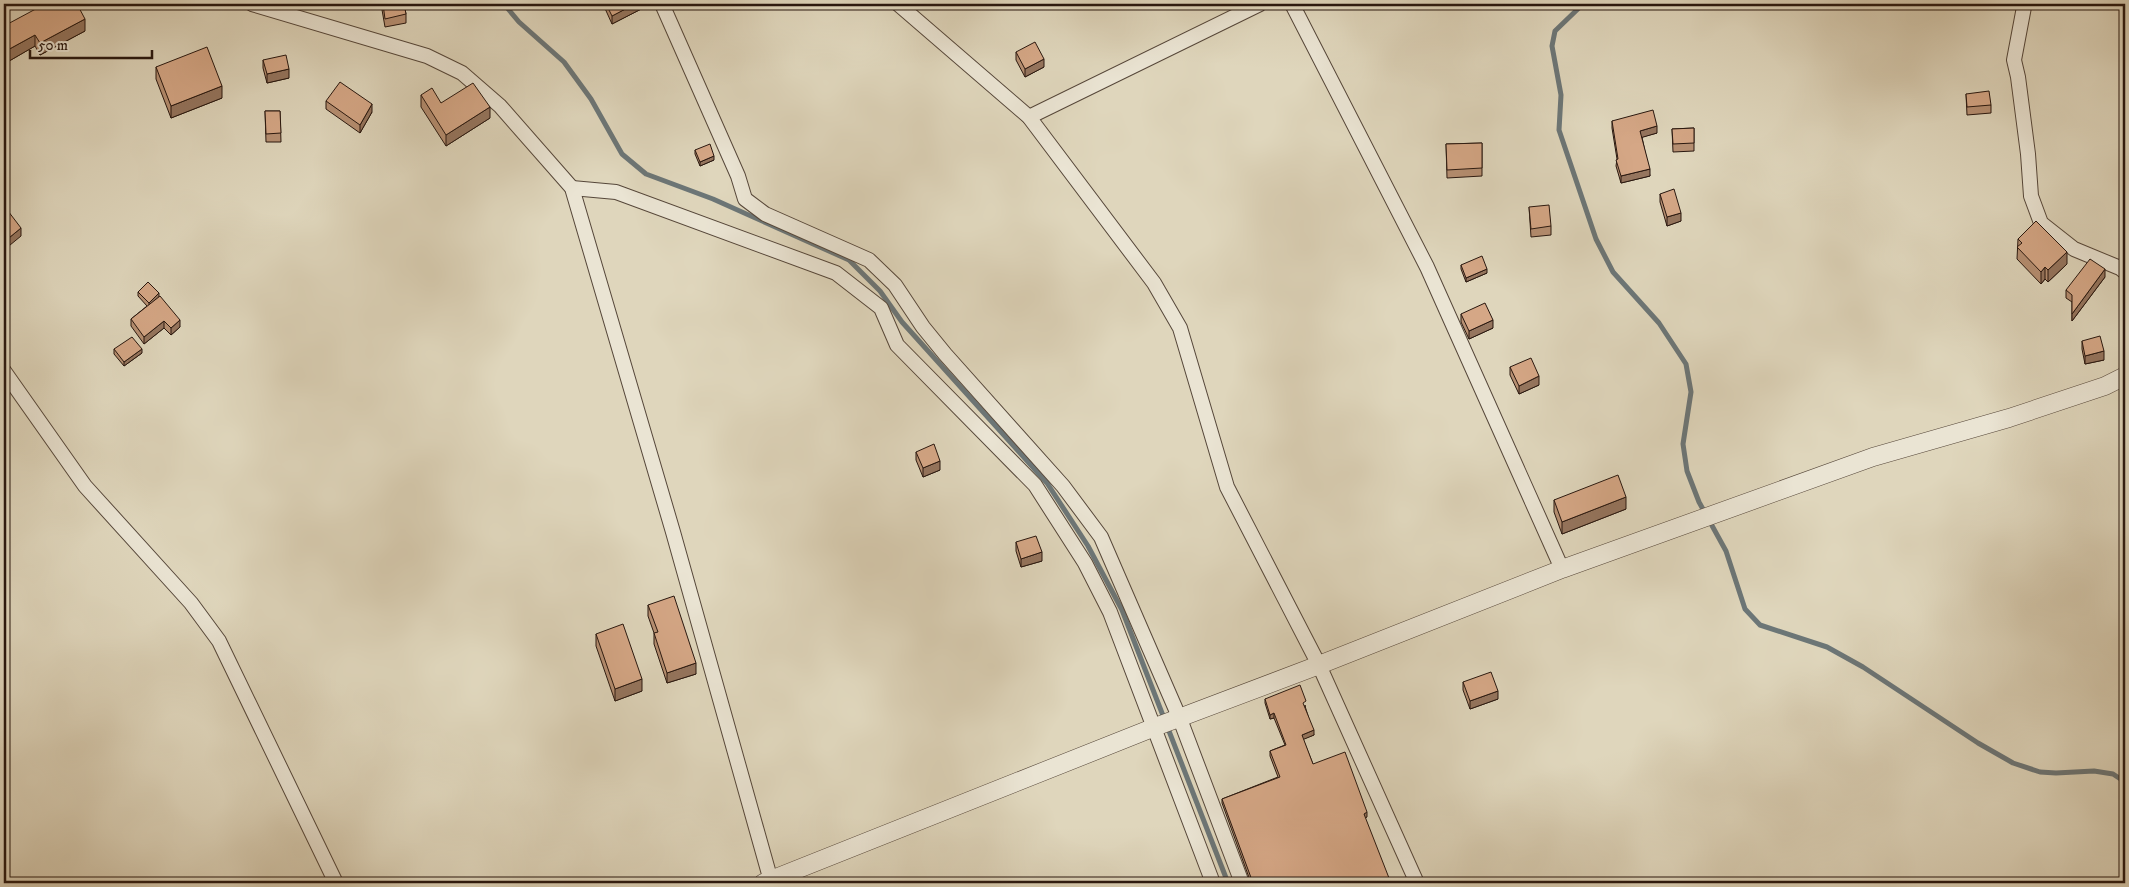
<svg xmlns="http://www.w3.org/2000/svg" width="2129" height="887" font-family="'IM FELL DW Pica',serif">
  <rect width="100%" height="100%" fill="#dfd6bc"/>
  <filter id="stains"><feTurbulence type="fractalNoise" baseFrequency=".004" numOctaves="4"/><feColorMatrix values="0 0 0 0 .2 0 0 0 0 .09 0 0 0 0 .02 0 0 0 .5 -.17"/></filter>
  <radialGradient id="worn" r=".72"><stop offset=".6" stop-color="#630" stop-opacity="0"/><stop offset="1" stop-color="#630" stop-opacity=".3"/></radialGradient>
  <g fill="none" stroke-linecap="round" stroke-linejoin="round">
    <g stroke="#6c7677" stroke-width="5">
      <path d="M504 4 519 22 564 62 591 99 622 154 646 174 713 199 849 260 880 291 902 322 1047 483 1088 546 1122 610 1228 883"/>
      <path d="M1583 4 1555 31 1552 46 1561 95 1559 130 1596 239 1613 272 1659 323 1686 364 1691 392 1683 444 1687 471 1699 502 1726 551 1745 609 1760 625 1827 647 1863 667 1978 743 2013 763 2040 772 2056 773 2094 771 2113 774 2125 782"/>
    </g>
    <g stroke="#56473a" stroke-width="16">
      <g id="minor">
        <path d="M252 4 427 56 462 73 500 106 572 188 673 532 771 881"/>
        <path d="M662 4 738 176 745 199 765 214 869 260 895 285 923 327 945 354 1063 486 1101 537 1180 719 1242 883"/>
        <path d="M898 4 1029 117 1154 283 1180 328 1227 487 1319 665 1417 883"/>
        <path d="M1292 4 1427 267 1562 569"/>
        <path d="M2021 4 2024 7 2014 60 2018 77 2028 154 2031 196 2041 223 2074 249 2120 268 2125 272"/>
        <path d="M1029 117 1260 4"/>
        <path d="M572 188 616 192 836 273 881 308 897 345 1035 485 1085 563 1110 612 1213 883"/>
        <path d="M4 371 85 486 191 603 219 641 336 883"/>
      </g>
    </g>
    <g stroke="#56473a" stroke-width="19">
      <path id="tertiary" d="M763 883 1155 727 1319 665 1562 569 1873 457 2009 418 2105 386 2125 376"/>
    </g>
    <use href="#minor" stroke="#eae4d3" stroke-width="14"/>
    <use href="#tertiary" stroke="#eae4d3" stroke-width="18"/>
  </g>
  <g fill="#b79073" stroke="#28170f">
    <path d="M381 4H404L406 14V23L385 27Z"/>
    <path d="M603 4H649V5L612 24Z"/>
    <path d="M4 26 85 31 40 55 35 46 4 64Z"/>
    <path d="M1016 52 1044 67 1025 77 1016 60Z"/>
    <path d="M263 60 289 78 267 83 263 68Z"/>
    <path d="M156 67 222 98 171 118 156 79Z"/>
    <path d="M1966 94 1991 105V113L1967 115Z"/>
    <path d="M421 95 441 103 490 118 446 146 421 107Z"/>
    <path d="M326 101 372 112 360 133 326 109Z"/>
    <path d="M265 111H280L281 142H266Z"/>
    <path d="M1612 121 1657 133 1642 137 1650 176 1621 183 1616 166 1617 159 1612 128Z"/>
    <path d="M1694 128V151L1673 152 1672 129Z"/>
    <path d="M1482 143V176L1447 178 1446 144Z"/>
    <path d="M695 150 714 160 700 166 695 154Z"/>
    <path d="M1660 194 1681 221 1667 226 1660 202Z"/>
    <path d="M1529 207 1551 226V235L1531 237Z"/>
    <path d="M2018 239 2067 264 2048 282 2045 279 2041 284 2017 259Z"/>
    <path d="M1461 265 1487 273 1466 282 1461 269Z"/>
    <path d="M2105 277 2072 321V302L2066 298V290Z"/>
    <path d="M138 292 159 297 180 327 171 335 164 328 144 344 131 326V319L147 306 138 296Z"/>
    <path d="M1461 314 1493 328 1469 339 1461 322Z"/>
    <path d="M2082 341 2104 360 2085 364 2082 349Z"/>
    <path d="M114 349 142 353 124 366 114 354Z"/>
    <path d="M1510 367 1539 385 1519 394 1510 375Z"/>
    <path d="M916 452 940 470 923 477 916 460Z"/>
    <path d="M1554 500 1626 509 1562 534 1554 512Z"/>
    <path d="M1016 542 1042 561 1021 567 1016 551Z"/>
    <path d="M648 605 696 674 667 683 654 644V633L648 616Z"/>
    <path d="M596 634 642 691 615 701 596 646Z"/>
    <path d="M1463 682 1498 699 1470 709 1463 690Z"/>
    <path d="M1265 699 1306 706H1305L1314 735 1303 739 1313 764 1367 817 1365 818 1389 883H1251L1222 803V799L1278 777 1270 756V751L1285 745 1274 718 1270 719 1265 703Z"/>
  </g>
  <g fill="#95755e" stroke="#28170f">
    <path d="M635 4H649V5L612 24V16Z"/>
    <path d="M85 19V31L40 55V43Z"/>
    <path d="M35 35V46L4 64V52Z"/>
    <path d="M1044 59V67L1025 77V69Z"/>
    <path d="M289 69V78L267 83V74Z"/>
    <path d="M222 86V98L171 118V106Z"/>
    <path d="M372 104V112L360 133V125Z"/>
    <path d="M490 107V118L446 146V135Z"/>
    <path d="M1657 126V133L1640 138V131Z"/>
    <path d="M714 156V160L700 166V162Z"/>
    <path d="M1650 169V176L1621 183V176Z"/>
    <path d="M1681 213V221L1667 226V217Z"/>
    <path d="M21 228V236L4 250V242Z"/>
    <path d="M2067 252V264L2048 282V270Z"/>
    <path d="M2045 267V279L2041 284V272Z"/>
    <path d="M1487 269V273L1466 282V278Z"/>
    <path d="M2105 269V277L2072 321V314Z"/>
    <path d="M159 293V297L149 307V303Z"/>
    <path d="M180 320V327L171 335V328Z"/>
    <path d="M1493 320V328L1469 339V331Z"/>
    <path d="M164 321V328L144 344V337Z"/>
    <path d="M142 349V353L124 366V362Z"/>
    <path d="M2104 351V360L2085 364V356Z"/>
    <path d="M1539 376V385L1519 394V386Z"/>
    <path d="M940 461V470L923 477V468Z"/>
    <path d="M1626 497V509L1562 534V522Z"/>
    <path d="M1042 552V561L1021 567V559Z"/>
    <path d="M696 663V674L667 683V673Z"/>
    <path d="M642 679V691L615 701V689Z"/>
    <path d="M1498 691V699L1470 709V701Z"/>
    <path d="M1274 713V718L1270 719V715Z"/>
    <path d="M1314 730V735L1302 740V735Z"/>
    <path d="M1367 812V817L1364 818V814Z"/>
  </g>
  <g fill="#d5a786" stroke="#28170f">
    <path d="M45 4H77L85 19 40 43 35 35 4 52V26Z"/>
    <path d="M383 4H404L406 14 385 19Z"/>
    <path d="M606 4H635L612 16Z"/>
    <path d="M1035 42 1044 59 1025 69 1016 52Z"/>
    <path d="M207 47 222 86 171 106 156 67Z"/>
    <path d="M286 55 289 69 267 74 263 60Z"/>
    <path d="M340 82 372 104 360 125 326 101Z"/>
    <path d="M473 83 490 107 446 135 421 95 432 88 441 103Z"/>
    <path d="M1989 91 1991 105 1967 107 1966 94Z"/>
    <path d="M1653 110 1657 126 1640 131 1650 169 1621 176 1616 160 1618 159 1612 121Z"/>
    <path d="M265 111H280L281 133 266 134Z"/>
    <path d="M1694 128V143L1673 144 1672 129Z"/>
    <path d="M1482 143V168L1447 170 1446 144Z"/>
    <path d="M710 144 714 156 700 162 695 150Z"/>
    <path d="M1674 189 1681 213 1667 217 1660 194Z"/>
    <path d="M1549 205 1551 226 1531 229 1529 207Z"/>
    <path d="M5 207 21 228 4 242V209Z"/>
    <path d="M2036 221 2067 252 2048 270 2045 267 2041 272 2017 247 2022 243 2018 239Z"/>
    <path d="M1482 256 1487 269 1466 278 1461 265Z"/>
    <path d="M2090 259 2105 269 2072 314V295L2066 290Z"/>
    <path d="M148 282 159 293 149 303 138 292Z"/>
    <path d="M160 296 180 320 171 328 164 321 144 337 131 319Z"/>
    <path d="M1485 303 1493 320 1469 331 1461 314Z"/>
    <path d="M2100 336 2104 351 2085 356 2082 341Z"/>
    <path d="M132 337 142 349 124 362 114 349Z"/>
    <path d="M1531 358 1539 376 1519 386 1510 367Z"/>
    <path d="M934 444 940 461 923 468 916 452Z"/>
    <path d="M1618 475 1626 497 1562 522 1554 500Z"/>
    <path d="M1036 536 1042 552 1021 559 1016 542Z"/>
    <path d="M674 596 696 663 667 673 654 633 658 632 648 605Z"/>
    <path d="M623 624 642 679 615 689 596 634Z"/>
    <path d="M1491 672 1498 691 1470 701 1463 682Z"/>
    <path d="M1300 685 1306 701 1303 703 1314 730 1302 735 1313 764 1345 752 1367 812 1364 814 1389 878 1387 879 1389 883H1253L1222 799 1280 777 1270 751 1286 745 1274 713 1270 715 1265 699Z"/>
  </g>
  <rect width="2129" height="887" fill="none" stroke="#dfd6bc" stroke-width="20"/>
  <rect x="5" y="5" width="2119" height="877" fill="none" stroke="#28170f" stroke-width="2.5"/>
  <rect x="10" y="10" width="2109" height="867" fill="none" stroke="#28170f"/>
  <path d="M30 50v8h122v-8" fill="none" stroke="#28170f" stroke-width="2.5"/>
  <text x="38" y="50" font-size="15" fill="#28170f" stroke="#eae4d3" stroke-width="4" paint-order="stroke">50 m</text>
  <rect width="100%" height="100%" filter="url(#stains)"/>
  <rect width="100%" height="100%" fill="url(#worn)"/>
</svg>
